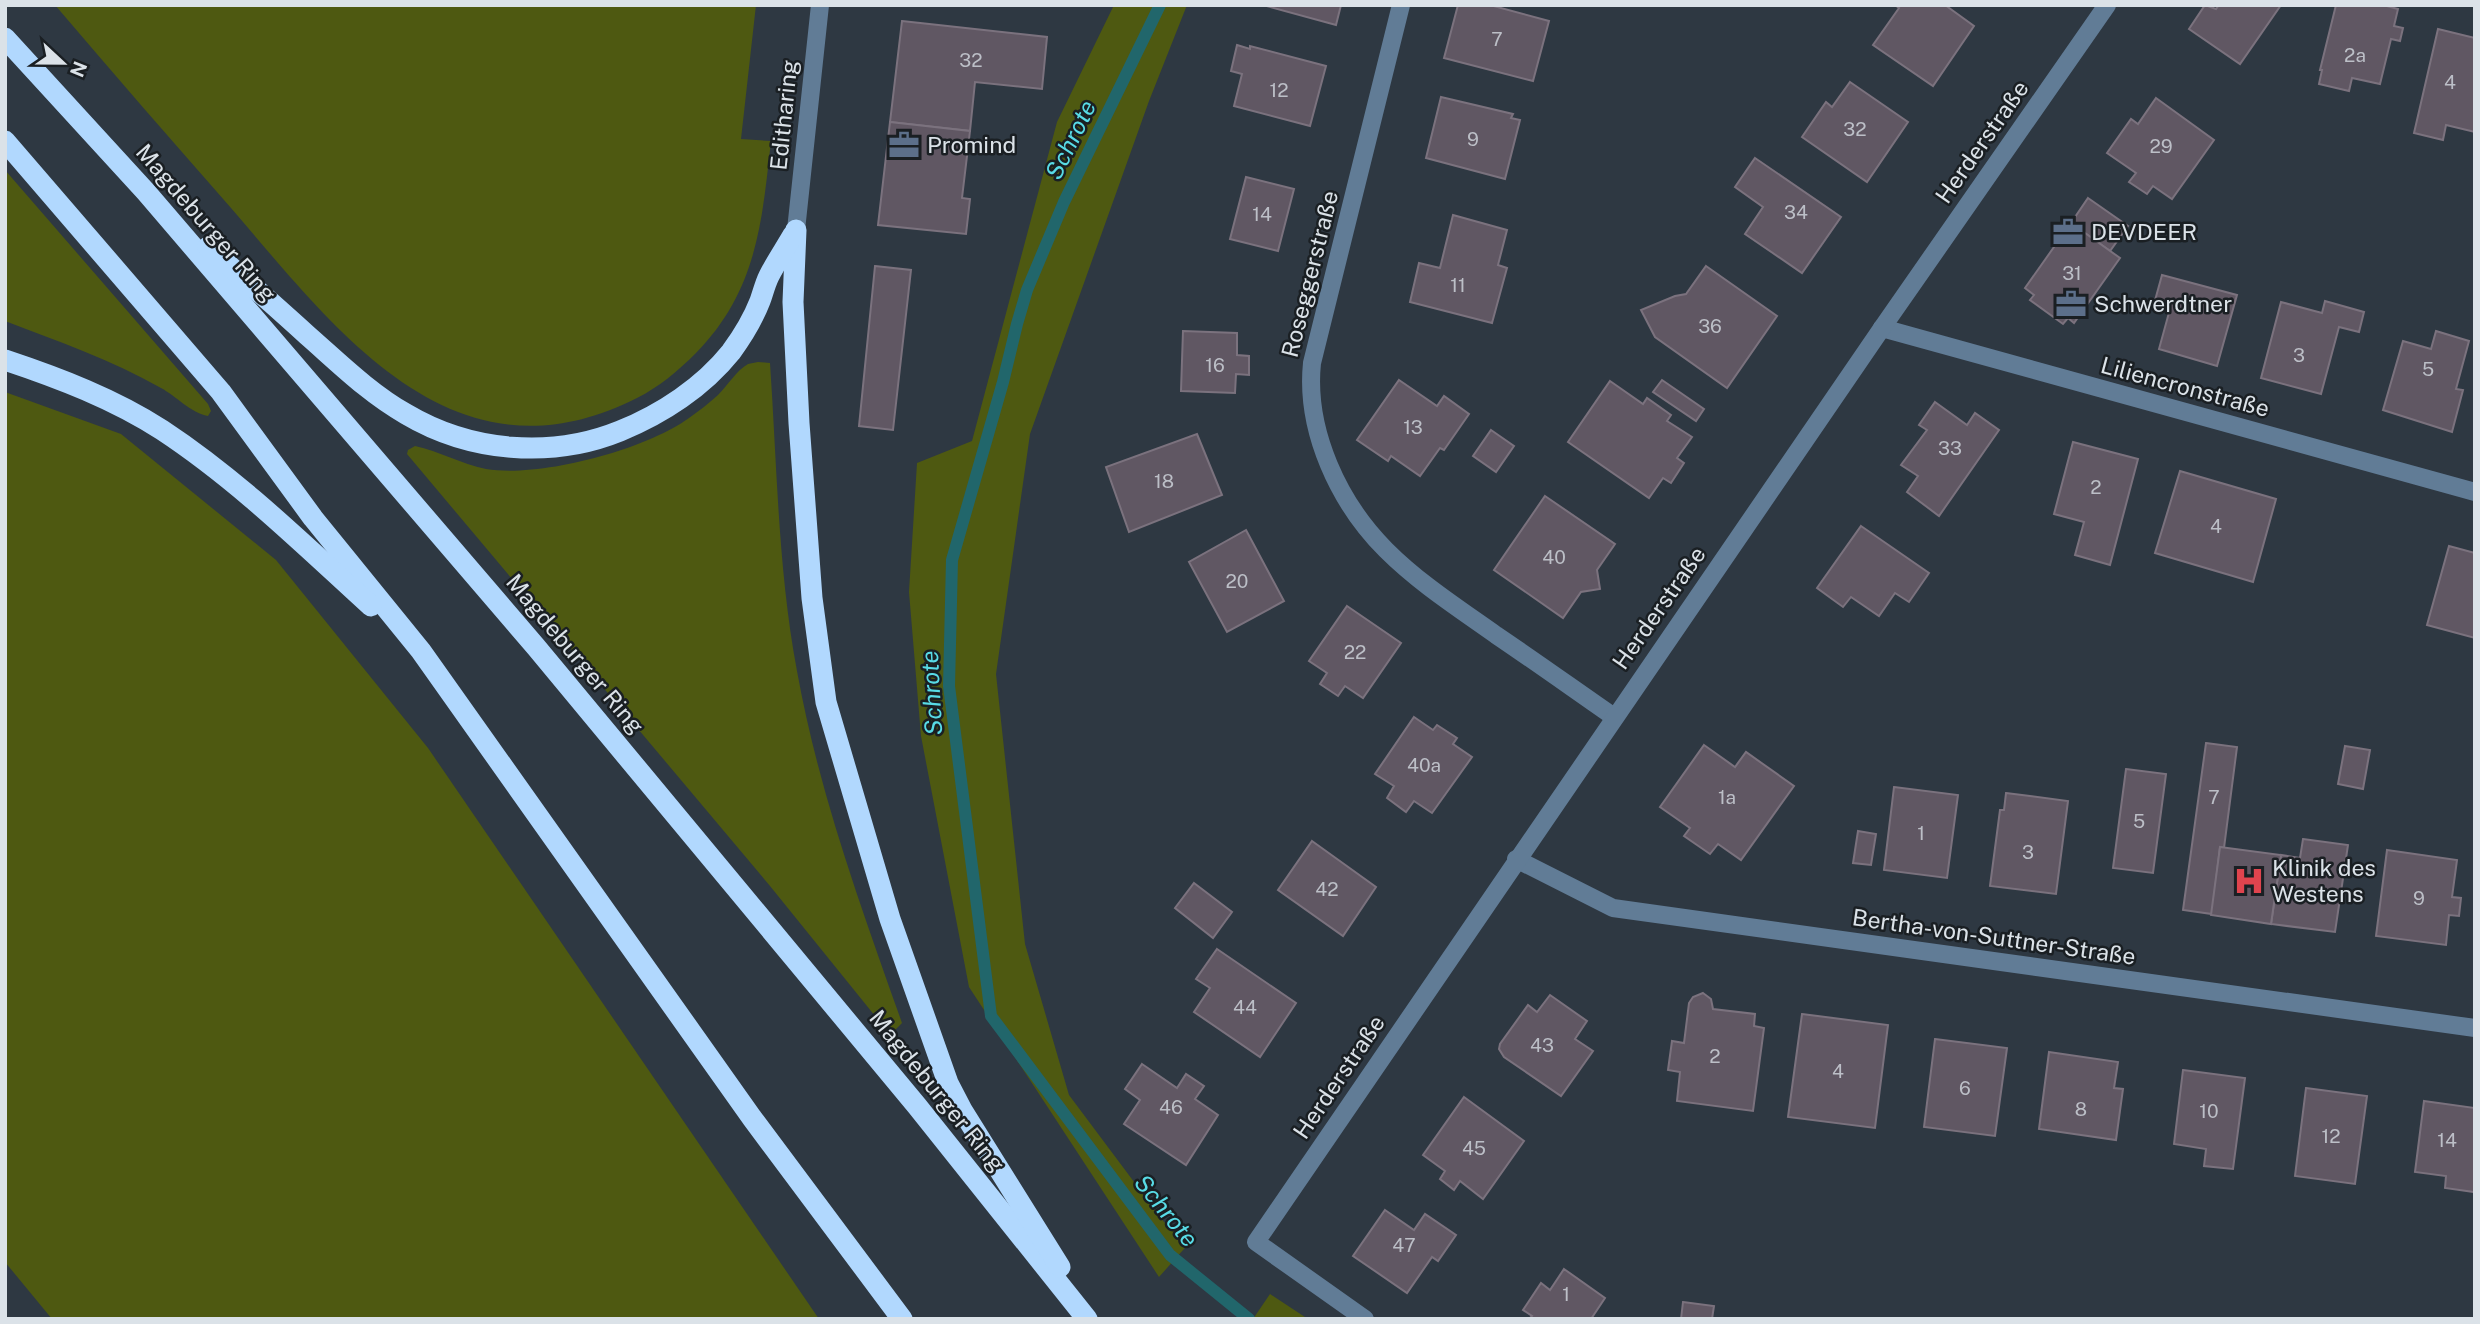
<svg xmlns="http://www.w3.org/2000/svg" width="2480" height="1324" font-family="'Public Sans',sans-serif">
  <rect width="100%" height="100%" fill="#2e3842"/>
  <g fill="#4e5911">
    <path d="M55 5H756L741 139 771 141C762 222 757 291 696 353 678 371 659 387 637 398 454 491 337 331 231 208 172 141 113 73 55 5Z"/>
    <path d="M1114 5H1187L1149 101 1030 434 996 674 1025 944 1069 1095 1164 1222 1192 1240 1159 1277 969 987 921 736 909 592 917 463 972 441 1057 122Z"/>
    <path d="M5 170 208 404 211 411 208 416C191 413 176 396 161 388 112 360 57 341 5 321Z"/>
    <path d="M758 362 770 363C777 465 778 570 797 671 819 793 861 907 902 1023L895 1030 888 1032 770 886 407 454 408 450 415 446C439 451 461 464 486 469 540 478 645 450 689 418 699 411 709 403 718 395 727 386 737 370 748 364 751 363 755 363 758 362Z"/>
    <path d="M5 392 121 434 276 560 428 748 819 1319H52L5 1262Z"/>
    <path d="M1270 1294 1308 1319H1253Z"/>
  </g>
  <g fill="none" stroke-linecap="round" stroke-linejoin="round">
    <path stroke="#21666b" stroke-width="12" d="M1160 5 1064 202 1027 290 1017 324 1003 382 952 560 949 686 991 1016 1170 1255 1249 1319"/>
  </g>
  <g fill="#605763" stroke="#7b727e" stroke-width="2">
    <path d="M1263 5H1341L1336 25Z"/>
    <path d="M1458 5H1490L1549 21 1533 81 1444 58Z"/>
    <path d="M1895 5H1945L1974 26 1933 86 1873 45 1899 8Z"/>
    <path d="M2205 5 2216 9 2219 5H2281L2240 64 2189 29Z"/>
    <path d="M2336 5H2383L2398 9 2394 26 2403 28 2400 41 2391 39 2380 84 2352 78 2349 91 2319 84 2322 70H2320Z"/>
    <path d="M902 21 1047 37 1042 89 975 82 970 131 890 122Z"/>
    <path d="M2438 29 2475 38V132L2446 125 2443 140 2414 133Z"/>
    <path d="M1237 45 1250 49V46L1326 66 1310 126 1234 106 1242 74 1231 71Z"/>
    <path d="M1850 82 1908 122 1867 182 1802 137 1826 102 1832 107Z"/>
    <path d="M1441 97 1513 114 1511 118 1520 120 1505 179 1426 158Z"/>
    <path d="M2156 98 2214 140 2172 199 2153 186 2147 194 2129 182 2136 173 2107 153 2131 119 2138 124Z"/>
    <path d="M890 122 970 131 962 198 970 199 966 234 878 225Z"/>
    <path d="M1755 158 1841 217 1802 273 1745 234 1763 207 1735 187Z"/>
    <path d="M1246 177 1294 189 1278 251 1230 239Z"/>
    <path d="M2088 198 2128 226 2110 251 2071 223Z"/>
    <path d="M1453 215 1507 230 1498 265 1507 268 1492 323 1410 302 1419 263 1440 268Z"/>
    <path d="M2071 223 2120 258 2074 323 2068 318 2063 324 2030 300 2034 295 2025 288Z"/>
    <path d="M875 266 911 270 893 430 859 426Z"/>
    <path d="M1706 266 1777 316 1727 388 1655 337 1641 310 1675 296 1686 294Z"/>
    <path d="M2162 275 2237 295 2217 366 2159 349 2170 309 2154 304Z"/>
    <path d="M2325 301 2364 312 2359 332 2339 327 2321 394 2261 378 2281 302 2322 313Z"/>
    <path d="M1183 331 1237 333V355L1249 356V375L1236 374 1235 393 1181 391Z"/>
    <path d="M2436 331 2469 341 2456 389 2463 390 2452 432 2383 410 2403 341 2431 349Z"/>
    <path d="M1399 380 1437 406 1444 396 1469 414 1444 450 1440 448 1420 476 1391 456 1388 461 1357 440Z"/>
    <path d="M1662 380 1704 409 1696 421 1653 392Z"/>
    <path d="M1610 381 1643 404 1647 398 1671 415 1667 421 1692 437 1677 458 1684 463 1671 483 1663 478 1649 498 1568 442Z"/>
    <path d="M1935 402 1967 425 1975 413 1999 430 1939 516 1907 492 1918 476 1901 465 1927 430 1919 425Z"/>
    <path d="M1491 430 1514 446 1496 472 1473 456Z"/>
    <path d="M1197 434 1222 495 1129 532 1106 467Z"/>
    <path d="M2073 442 2138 459 2110 565 2075 555 2084 522 2054 514Z"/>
    <path d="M2180 471 2276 499 2253 582 2155 553Z"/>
    <path d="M1545 496 1615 544 1597 570 1600 589 1581 592 1563 618 1494 570Z"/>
    <path d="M1861 526 1929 573 1909 602 1895 593 1879 616 1851 597 1843 607 1817 588Z"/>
    <path d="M1246 530 1284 601 1227 632 1189 562Z"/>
    <path d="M2449 546 2475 553V638L2427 625Z"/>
    <path d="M1347 606 1401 643 1363 698 1345 686 1338 696 1320 684 1327 673 1309 661Z"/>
    <path d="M1414 717 1433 730 1437 725 1457 738 1453 744 1472 757 1432 813 1414 801 1406 812 1387 798 1394 786 1375 774Z"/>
    <path d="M2206 743 2237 747 2224 848 2220 847 2212 914 2183 910Z"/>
    <path d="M1704 745 1735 767 1746 752 1794 786 1741 860 1718 844 1710 854 1684 836 1690 828 1660 807Z"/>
    <path d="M2345 746 2370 750 2363 789 2338 784Z"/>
    <path d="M2126 769 2166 774 2153 873 2113 868Z"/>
    <path d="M1894 787 1958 795 1947 878 1884 870Z"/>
    <path d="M2006 793 2068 801 2056 894 1990 886 2000 810H2004Z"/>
    <path d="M1858 831 1876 834 1871 865 1853 863Z"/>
    <path d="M2303 839 2348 845 2335 932 2271 924 2281 855 2300 858Z"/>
    <path d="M1312 841 1376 887 1343 936 1278 890Z"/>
    <path d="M2220 847 2281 855 2271 924 2211 915Z"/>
    <path d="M2387 850 2457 860 2452 897 2461 898 2459 916 2449 915 2446 945 2376 936Z"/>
    <path d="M1194 883 1232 912 1213 938 1175 908Z"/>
    <path d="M1217 949 1296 1003 1260 1057 1194 1012 1210 988 1196 979Z"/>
    <path d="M1703 993 1711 999 1713 1009 1755 1014 1754 1026 1764 1028 1753 1111 1677 1101 1680 1072 1668 1070 1672 1041 1684 1043 1689 1003 1693 997Z"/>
    <path d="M1550 995 1587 1021 1575 1039 1593 1051 1561 1096 1504 1057 1499 1049 1500 1044 1528 1005 1537 1012Z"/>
    <path d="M1802 1014 1888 1025 1875 1128 1788 1117Z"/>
    <path d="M1935 1039 2007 1048 1995 1136 1924 1127Z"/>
    <path d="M2049 1052 2118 1062 2114 1088 2123 1089 2116 1140 2039 1129Z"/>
    <path d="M1142 1064 1177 1088 1186 1074 1204 1086 1195 1099 1218 1115 1186 1165 1124 1124 1140 1100 1125 1089Z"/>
    <path d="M2183 1070 2245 1078 2233 1169 2204 1166 2206 1149 2174 1144Z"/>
    <path d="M2306 1088 2367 1096 2355 1184 2295 1176Z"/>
    <path d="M1464 1097 1524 1141 1483 1199 1460 1181 1454 1190 1440 1179 1445 1171 1423 1155Z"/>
    <path d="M2424 1101 2475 1108 2474 1192 2445 1188 2446 1176 2415 1172Z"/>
    <path d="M1385 1210 1414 1230 1425 1214 1456 1235 1438 1261 1432 1257 1407 1293 1353 1256Z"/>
    <path d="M1564 1269 1605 1298 1591 1319H1529L1532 1316 1523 1310 1541 1283 1550 1290Z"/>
    <path d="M1683 1302 1714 1306 1712 1319H1681Z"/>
  </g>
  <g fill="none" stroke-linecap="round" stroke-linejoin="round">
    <g stroke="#617c96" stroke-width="18">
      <path d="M1401 5 1312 363C1305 431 1339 503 1386 550 1419 583 1458 608 1496 635 1536 662 1575 690 1614 717"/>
      <path d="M796 230 820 5"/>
      <path d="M1882 328 2475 492"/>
      <path d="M1516 859 1613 908 2475 1028"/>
      <path d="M1365 1319 1256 1242 1882 328 2107 5"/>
    </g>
    <g stroke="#b1d8fe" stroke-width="21">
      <path d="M5 38 146 192 536 647 917 1106 1087 1319"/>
      <path d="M5 141 221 392 313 518 421 651 752 1118 902 1319"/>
      <path d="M796 230 793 302 799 423 812 598 826 702 890 919 948 1083 962 1110 1060 1267"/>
      <path d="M208 247C241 276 274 305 307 335 339 363 369 393 406 414 470 452 551 459 620 431 662 414 703 387 731 352 742 337 753 319 760 301 763 293 765 284 769 276 776 262 785 249 793 235"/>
      <path d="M5 360C59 378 114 399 162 430 238 480 304 545 371 606"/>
    </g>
  </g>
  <defs>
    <g id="office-bare" transform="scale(2.415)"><path d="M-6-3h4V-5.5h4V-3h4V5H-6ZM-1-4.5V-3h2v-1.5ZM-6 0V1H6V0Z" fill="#5c6f8a" stroke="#1a1f23" stroke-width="2.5" paint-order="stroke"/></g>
    <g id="hospital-bare" transform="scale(2.415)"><path d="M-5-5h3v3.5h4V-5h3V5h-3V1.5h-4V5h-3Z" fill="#e0444e" stroke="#1a1f23" stroke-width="2.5" paint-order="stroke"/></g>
  </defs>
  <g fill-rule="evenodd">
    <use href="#office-bare" x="904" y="145"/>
    <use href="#office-bare" x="2068" y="232"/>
    <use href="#office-bare" x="2071" y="304"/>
    <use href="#hospital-bare" x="2249" y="881"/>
  </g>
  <g text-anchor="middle" stroke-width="5" stroke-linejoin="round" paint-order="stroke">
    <g font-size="19" fill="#bcbfc7">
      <text x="1497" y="46">7</text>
      <text x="2355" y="62">2a</text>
      <text x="971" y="67">32</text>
      <text x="2450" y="89">4</text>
      <text x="1279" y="97">12</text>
      <text x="1855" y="136">32</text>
      <text x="1473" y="146">9</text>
      <text x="2161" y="153">29</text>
      <text x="1796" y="219">34</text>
      <text x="1262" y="221">14</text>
      <text x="2072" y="280">31</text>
      <text x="1458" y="292">11</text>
      <text x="1710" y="333">36</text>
      <text x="2299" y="362">3</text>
      <text x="1215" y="372">16</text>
      <text x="2428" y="376">5</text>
      <text x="1413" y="434">13</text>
      <text x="1950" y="455">33</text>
      <text x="1164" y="488">18</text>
      <text x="2096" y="494">2</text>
      <text x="2216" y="533">4</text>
      <text x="1554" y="564">40</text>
      <text x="1237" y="588">20</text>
      <text x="1355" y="659">22</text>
      <text x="1424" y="772">40a</text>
      <text x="1727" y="804">1a</text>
      <text x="2214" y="804">7</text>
      <text x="2139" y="828">5</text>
      <text x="1921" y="840">1</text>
      <text x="2028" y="859">3</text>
      <text x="1327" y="896">42</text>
      <text x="2419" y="905">9</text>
      <text x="1245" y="1014">44</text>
      <text x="1542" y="1052">43</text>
      <text x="1715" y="1063">2</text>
      <text x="1838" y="1078">4</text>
      <text x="1965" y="1095">6</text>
      <text x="1171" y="1114">46</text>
      <text x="2081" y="1116">8</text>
      <text x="2209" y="1118">10</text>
      <text x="2331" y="1143">12</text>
      <text x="2447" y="1147">14</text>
      <text x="1474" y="1155">45</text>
      <text x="1404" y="1252">47</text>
      <text x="1566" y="1301">1</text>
    </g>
    <g font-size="23" fill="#dbe2e8" stroke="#1a1f23">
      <text transform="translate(784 115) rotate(-84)" y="8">Editharing</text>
      <text transform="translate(1982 142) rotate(-55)" y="8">Herderstraße</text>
      <text transform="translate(206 223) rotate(49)" y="8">Magdeburger Ring</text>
      <text transform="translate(1310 274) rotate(-76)" y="8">Roseggerstraße</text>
      <text transform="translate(2185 387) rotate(15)" y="8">Liliencronstraße</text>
      <text transform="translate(1659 608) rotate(-55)" y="8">Herderstraße</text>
      <text transform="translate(575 654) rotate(50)" y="8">Magdeburger Ring</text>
      <text transform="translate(1994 937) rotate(8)" y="8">Bertha-von-Suttner-Straße</text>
      <text transform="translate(1339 1077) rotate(-56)" y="8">Herderstraße</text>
      <text transform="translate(937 1091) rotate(51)" y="8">Magdeburger Ring</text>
    </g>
    <g font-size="23" fill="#dbe2e8" stroke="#1a1f23" text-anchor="start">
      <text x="927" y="153">Promind</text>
      <text x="2091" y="240">DEVDEER</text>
      <text x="2094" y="312">Schwerdtner</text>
      <text x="2272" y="876">Klinik des<tspan x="2272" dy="26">Westens</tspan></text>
    </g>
    <g font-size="24" font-style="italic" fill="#58dbe6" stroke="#1a1f23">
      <text transform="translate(1071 140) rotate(-64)" y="8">Schrote</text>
      <text transform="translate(932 693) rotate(-93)" y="8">Schrote</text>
      <text transform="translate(1166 1211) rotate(51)" y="8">Schrote</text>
    </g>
  </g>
  <rect width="2480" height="1324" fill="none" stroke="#dbe2e8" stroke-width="14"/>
  <g transform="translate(63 63) rotate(112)" stroke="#1a1f23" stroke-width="5" paint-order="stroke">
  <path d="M0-5L12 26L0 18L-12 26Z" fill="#dbe2e8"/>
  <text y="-10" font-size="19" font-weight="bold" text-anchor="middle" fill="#dbe2e8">N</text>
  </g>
</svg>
